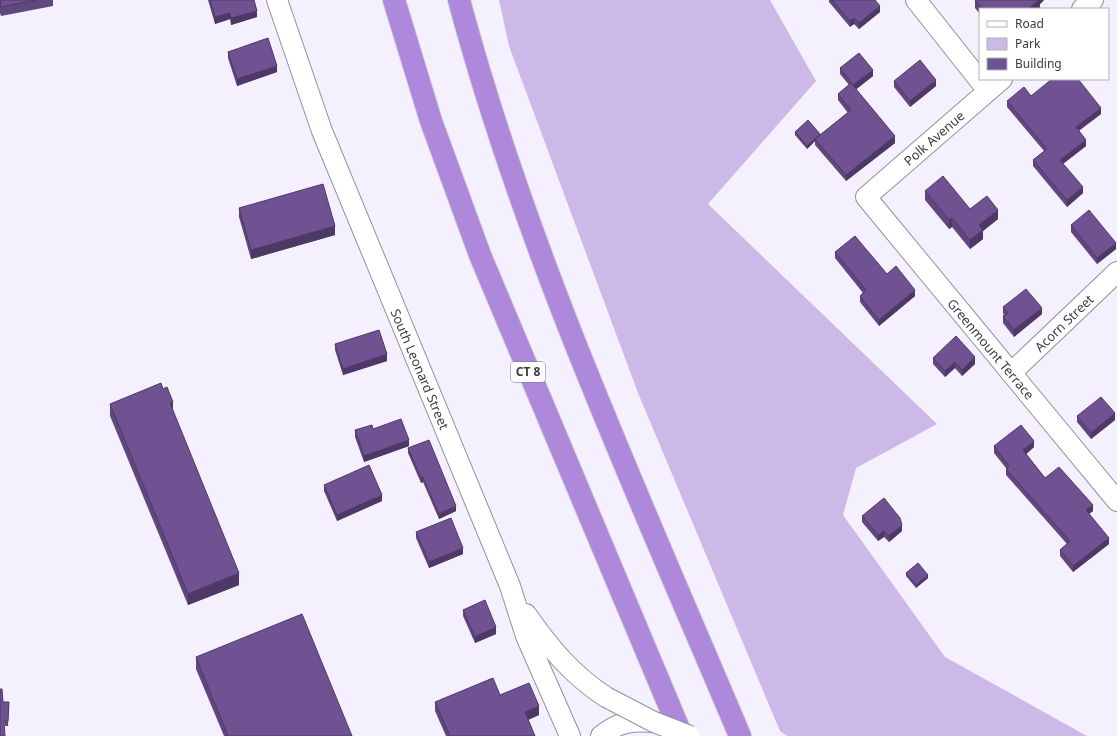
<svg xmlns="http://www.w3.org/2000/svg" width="1117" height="736" font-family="'Noto Sans',sans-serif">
  <rect width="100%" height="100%" fill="#f5f0fd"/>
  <path fill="#cdb9e8" d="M499 0H770L816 81 708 204 937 424 856 468 843 515 945 657 1087 736H787L780 731 638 393 509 46Z"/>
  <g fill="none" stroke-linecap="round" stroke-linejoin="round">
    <g stroke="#96909e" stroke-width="22">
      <g id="minor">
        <path d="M277 0 322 131 510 586 526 636 570 736"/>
        <path d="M916 0 988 91"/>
        <path d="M1082 9 1093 0"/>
        <path d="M1002 79 866 197 1117 501"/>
        <path d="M1011 373 1117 272"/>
        <path d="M526 614C549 647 572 675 606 697"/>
        <path d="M601 736C618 722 633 720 654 722"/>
      </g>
    </g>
    <g stroke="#d4d4d5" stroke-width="24">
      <g id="highway">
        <path d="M394 0 431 121 480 255 682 736"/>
        <path d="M459 0C527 254 638 494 740 736"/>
      </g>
    </g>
    <use href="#minor" stroke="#fff" stroke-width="20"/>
    <use href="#highway" stroke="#ae88db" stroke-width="22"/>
    <g stroke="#96909e" stroke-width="22" stroke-linecap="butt">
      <path id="minor-bridge" d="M606 697 654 722 690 736"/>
    </g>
    <use href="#minor-bridge" stroke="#fff" stroke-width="20"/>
  </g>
  <g fill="#60477e">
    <path d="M0 0H53V6L1 16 0 13Z"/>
    <path d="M208 0H254L257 17 231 25 230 19 215 24Z"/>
    <path d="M829 0H875L880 12 859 29 854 24 850 27 829 2Z"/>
    <path d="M975 0H1044L1040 4V7L1038 9H980V14L975 8Z"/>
    <path d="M228 52 277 72 237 86 228 58Z"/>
    <path d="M840 68 873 76 856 89 895 143 846 181 815 145V141L807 149 795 135V132L820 135 848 113 838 100V94L849 85 840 74Z"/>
    <path d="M894 81 936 86 910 107 894 87Z"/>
    <path d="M1031 96 1101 114 1078 131 1086 146 1063 164 1083 193 1067 207 1033 166V160L1044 151 1007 107V101Z"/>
    <path d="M925 191 970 209 998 219 983 231V239L970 249 952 227 949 229 925 200Z"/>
    <path d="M239 208 335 235 251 259 239 217Z"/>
    <path d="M1071 225 1116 249 1097 264 1071 232Z"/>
    <path d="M835 252 887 274 915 296 879 326 860 302V296L863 293 835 258Z"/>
    <path d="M1003 307 1042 314 1014 337 1003 323V316L1004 315 1003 313Z"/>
    <path d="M335 344 387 361 343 375 335 350Z"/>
    <path d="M933 358 975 364 962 376 955 368 945 377 933 364Z"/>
    <path d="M110 404 173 413 239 585 188 605 110 416Z"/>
    <path d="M1077 416 1115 420 1091 439 1077 422Z"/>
    <path d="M355 430 409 446 364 462 355 437Z"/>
    <path d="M994 446 1034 447 1026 454 1045 478 1093 511 1089 514 1109 544 1073 572 1060 556V550L1067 544 1006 475V468L994 453Z"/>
    <path d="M408 448 456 511 439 519 423 482 421 483 408 453Z"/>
    <path d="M324 485 382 501 337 521 324 491Z"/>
    <path d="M862 516 902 531 889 542 884 537 878 541 862 522Z"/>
    <path d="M416 532 463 554 429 568 416 538Z"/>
    <path d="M906 573 928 578 916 588 906 576Z"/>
    <path d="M463 610 496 634 475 643 463 616Z"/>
    <path d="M196 657 352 736H224L196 669Z"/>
    <path d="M500 695 539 715 528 720 535 736H446L435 711V702Z"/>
    <path d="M3 702H9L8 726H5Z"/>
  </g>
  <g fill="#4e3966">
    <path d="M1039 0H1044L1040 4V7L1038 9H1028Z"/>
    <path d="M880 6V12L859 29V23Z"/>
    <path d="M257 11V17L231 25V18Z"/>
    <path d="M230 13V19L215 24V17Z"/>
    <path d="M854 18V24L850 27V21Z"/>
    <path d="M277 66V72L237 86V79Z"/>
    <path d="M873 70V76L853 92V85Z"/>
    <path d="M936 80V86L910 107V101Z"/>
    <path d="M1101 108V114L1076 133V127Z"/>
    <path d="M820 134V137L815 139V141L807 149V146Z"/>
    <path d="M895 136V143L846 181V175Z"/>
    <path d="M1086 140V146L1060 166V160Z"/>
    <path d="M1083 187V193L1067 207V200Z"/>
    <path d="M998 210V219L983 231V239L970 249V240L979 225Z"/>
    <path d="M952 218V227L949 229V220Z"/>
    <path d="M335 226V235L251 259V250Z"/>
    <path d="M1116 243V249L1097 264V258Z"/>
    <path d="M915 290V296L879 326V320Z"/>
    <path d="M1042 308V314L1014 337V330Z"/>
    <path d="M387 354V361L343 375V369Z"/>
    <path d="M975 357V364L962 376V370Z"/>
    <path d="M955 362V368L945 377V371Z"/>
    <path d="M173 402V413L170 403Z"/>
    <path d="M1115 413V420L1091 439V433Z"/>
    <path d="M409 440V446L364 462V456Z"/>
    <path d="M1034 441V447L1023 457V450Z"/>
    <path d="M423 477V482L421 483V478Z"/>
    <path d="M382 495V501L337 521V515Z"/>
    <path d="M1093 505V511L1086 516V510Z"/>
    <path d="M456 506V511L439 519V514Z"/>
    <path d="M902 525V531L889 542V536Z"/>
    <path d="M884 531V537L878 541V535Z"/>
    <path d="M1109 538V544L1073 572V566Z"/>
    <path d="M463 548V554L429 568V562Z"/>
    <path d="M239 573V585L188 605V594Z"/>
    <path d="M928 575V578L916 588V585Z"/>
    <path d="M496 627V634L475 643V637Z"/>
    <path d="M539 706V715L525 721V712Z"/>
  </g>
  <g fill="#705292" stroke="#4e3966">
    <path d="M0 0H36L1 7Z"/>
    <path d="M210 0H254L257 11 231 18 230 13 215 17Z"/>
    <path d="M832 0H875L880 6 859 23 854 18 850 21Z"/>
    <path d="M975 0H1039L1028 9H982Z"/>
    <path d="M268 38 277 66 237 79 228 52Z"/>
    <path d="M859 53 873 70 853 85 840 68Z"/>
    <path d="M920 60 936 80 910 101 894 81Z"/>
    <path d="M1052 79H1078L1101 108 1076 127 1086 140 1060 160 1083 187 1067 200 1033 160 1047 149 1007 101 1024 87 1031 96Z"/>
    <path d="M851 83 895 136 846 175 815 139 851 110 838 94Z"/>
    <path d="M808 120 820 134 807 146 795 132Z"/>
    <path d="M943 176 970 209 987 196 998 210 979 225 983 230 970 240 952 218 949 220 925 191Z"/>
    <path d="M323 184 335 226 251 250 239 208Z"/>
    <path d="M1089 210 1116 243 1097 258 1071 225Z"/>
    <path d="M855 236 887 274 896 266 915 290 879 320 860 296 866 290 835 252Z"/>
    <path d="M1026 289 1042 308 1014 330 1003 316 1008 313 1003 307Z"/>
    <path d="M379 330 387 354 343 369 335 344Z"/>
    <path d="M956 336 975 357 962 370 955 362 945 371 933 358Z"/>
    <path d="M161 383 163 389 167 387 173 402 170 403 239 573 188 594 110 404Z"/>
    <path d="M1101 397 1115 413 1091 433 1077 416Z"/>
    <path d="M401 419 409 440 364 456 355 430 372 425 373 429Z"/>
    <path d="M1021 425 1034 441 1023 450 1045 478 1059 467 1093 505 1086 510 1109 538 1073 566 1060 550 1070 541 1006 469 1009 466 994 446Z"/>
    <path d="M429 440 456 506 439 514 423 477 421 478 408 448Z"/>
    <path d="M369 465 382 495 337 515 324 485Z"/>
    <path d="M884 498 900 518 902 525 889 536 884 531 878 535 862 516Z"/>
    <path d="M451 518 463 548 429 562 416 532Z"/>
    <path d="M918 563 928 575 916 585 906 573Z"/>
    <path d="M485 600 496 627 475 637 463 610Z"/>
    <path d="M302 614 352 736H228L196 657Z"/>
    <path d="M493 678 500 695 529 683 539 706 525 712 535 736H450L435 702Z"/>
    <path d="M0 689H2L3 702H9L8 721H4L5 736H0Z"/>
  </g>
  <g text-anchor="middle" stroke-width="4" stroke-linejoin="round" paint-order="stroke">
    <rect fill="#fff" stroke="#77757a" stroke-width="1" x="511" y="362" width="34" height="20" rx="3"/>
    <g font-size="12" font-weight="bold" fill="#3d3a41">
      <text x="528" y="376">CT 8</text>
    </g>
    <g font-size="13" fill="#3d3a41" stroke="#fff">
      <text transform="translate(934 138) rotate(-41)" y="5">Polk Avenue</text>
      <text transform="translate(1064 323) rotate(-44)" y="5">Acorn Street</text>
      <text transform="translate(991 349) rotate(50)" y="5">Greenmount Terrace</text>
      <text transform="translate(420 369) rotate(67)" y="5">South Leonard Street</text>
    </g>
  </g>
  <rect x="979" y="8" width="130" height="72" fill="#ffffff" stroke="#b1b0b3"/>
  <rect x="987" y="21" width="20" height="6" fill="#ffffff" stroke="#b1b0b3"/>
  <text x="1015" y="28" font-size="12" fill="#3d3a41">Road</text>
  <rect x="987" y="38" width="20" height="12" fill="#cdb9e8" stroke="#b1b0b3"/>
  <text x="1015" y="48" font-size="12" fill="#3d3a41">Park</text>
  <rect x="987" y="58" width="20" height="12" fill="#705292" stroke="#b1b0b3"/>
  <text x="1015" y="68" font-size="12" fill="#3d3a41">Building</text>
</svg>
